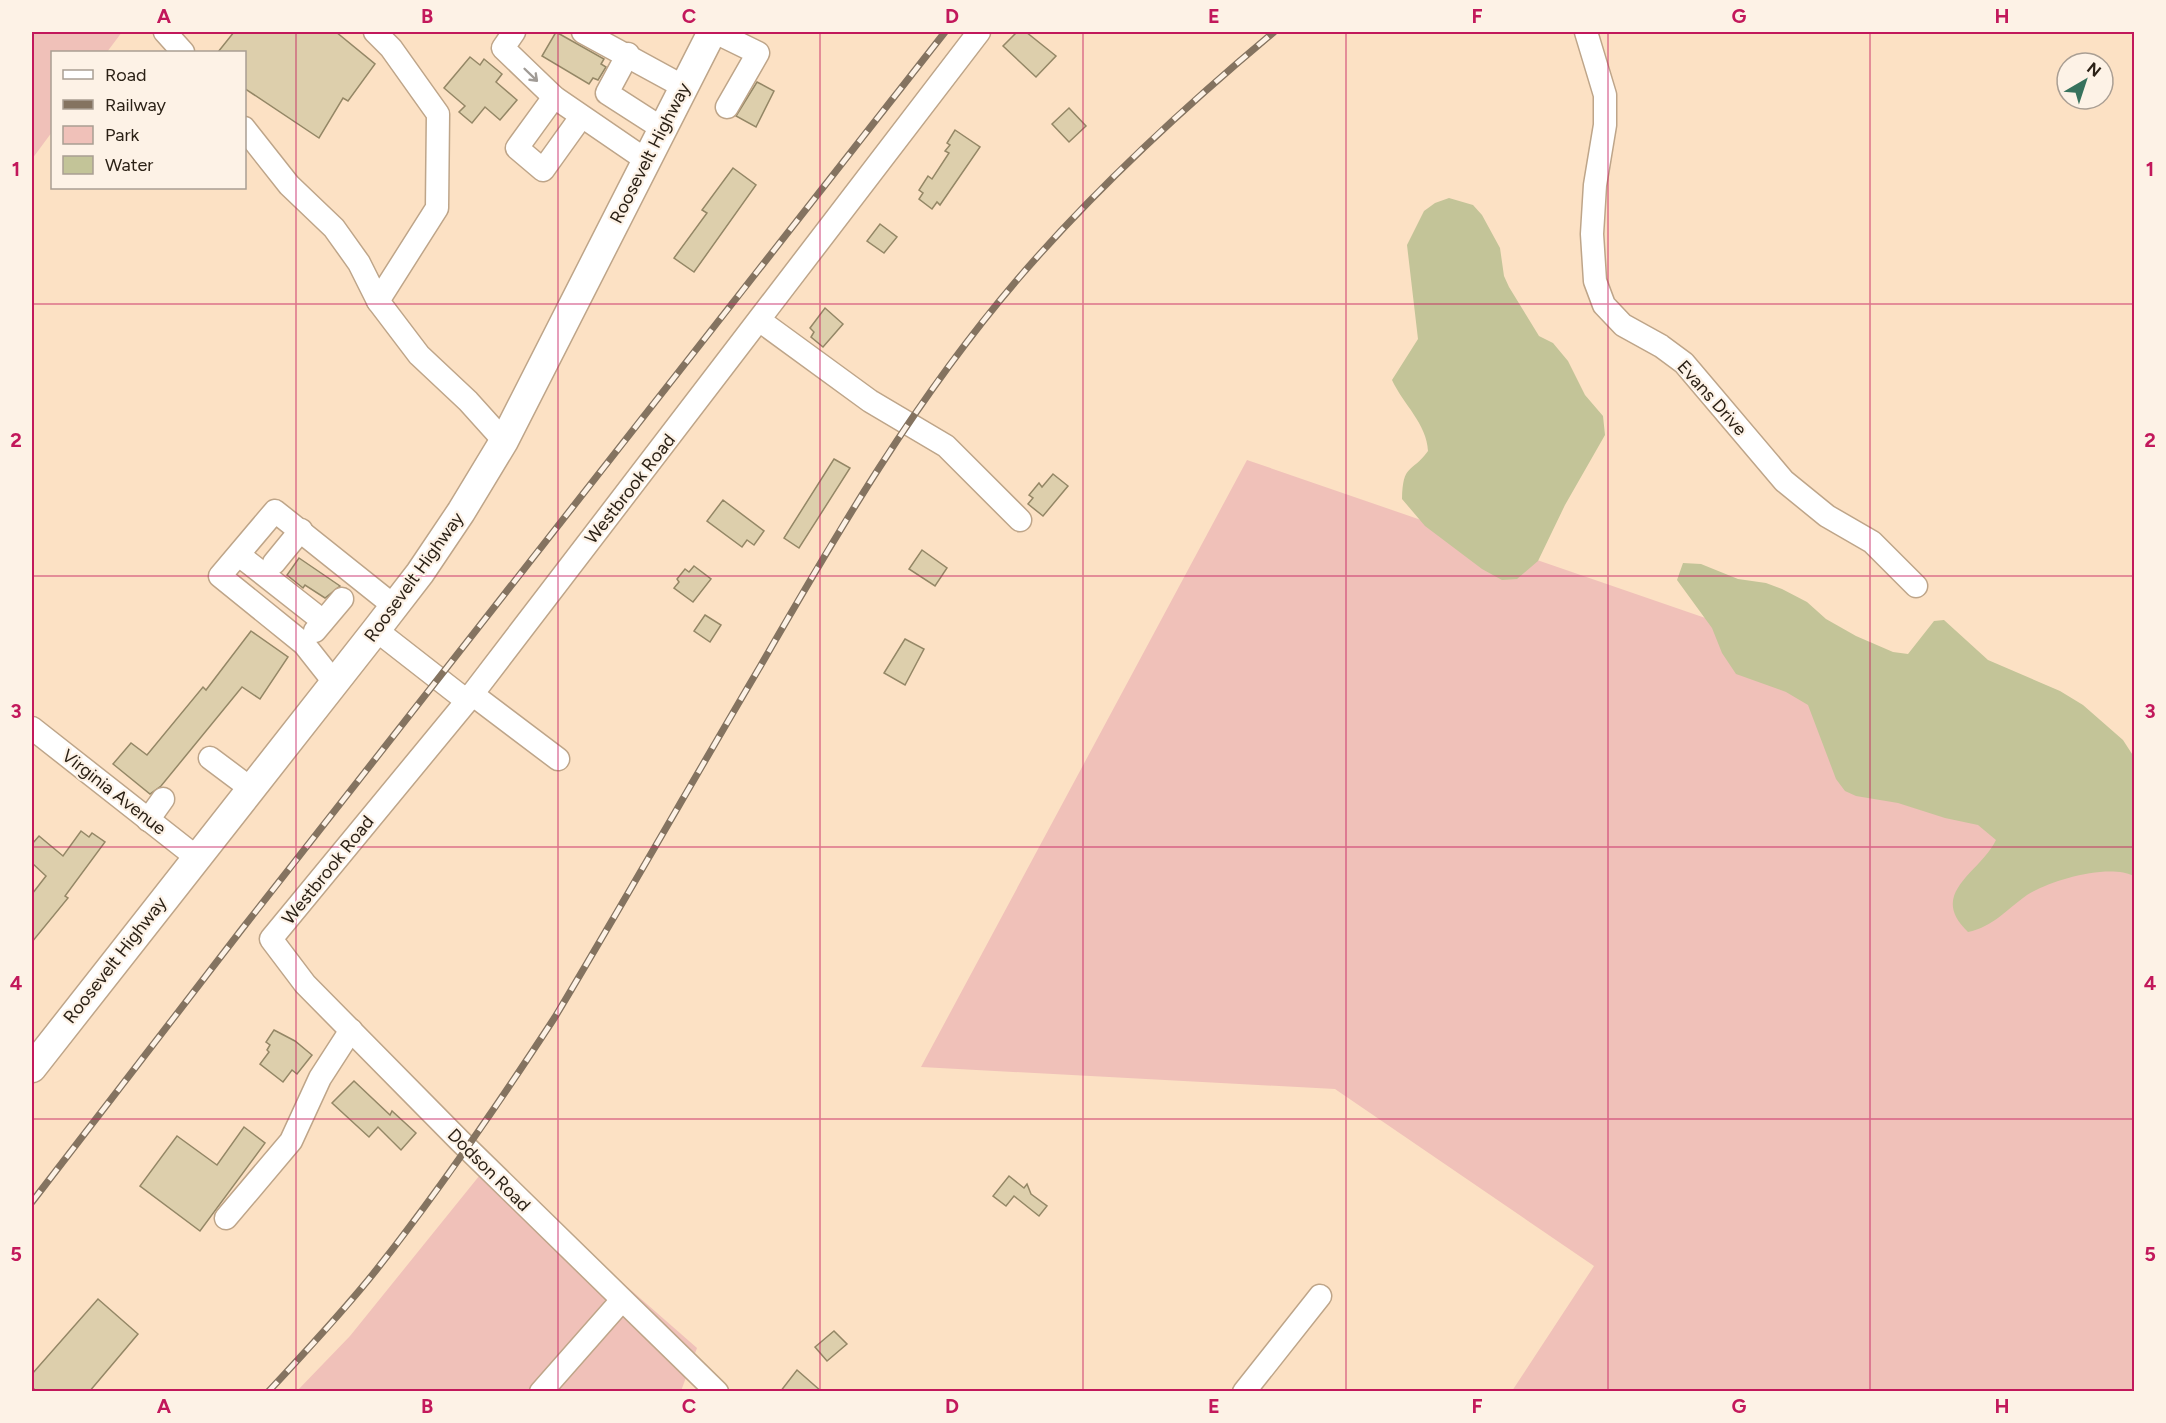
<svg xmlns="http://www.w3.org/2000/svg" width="2166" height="1423" font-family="Figtree,sans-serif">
  <rect width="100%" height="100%" fill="#fce1c4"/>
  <g fill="#f0c1b9">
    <path d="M32 32H122L107 52H52V132L32 159Z"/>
    <path d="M1247 460 1746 632 2134 757V1391H1512L1594 1266 1335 1089 921 1067Z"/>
    <path d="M488 1165 697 1348 681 1391 296 1392 350 1336Z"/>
  </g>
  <g fill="#c3c498">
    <path d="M1449 198 1473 205 1482 215 1500 248 1504 276 1509 287 1539 336 1553 343 1568 361 1585 395 1603 416 1605 435 1565 505 1538 561 1517 579 1502 580 1482 569 1425 526 1402 499C1403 463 1411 474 1428 451 1427 424 1403 404 1392 380L1418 339 1407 245 1424 211 1435 203Z"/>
    <path d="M1683 563 1701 564 1738 579 1766 583 1782 589 1807 602 1826 619 1856 636 1893 652 1908 654 1934 621 1944 620 1988 660 2060 691 2083 705 2123 740 2134 757V876C2109 863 2050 880 2027 895 2007 909 1993 927 1968 932 1927 893 1980 873 1996 840L1978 825 1945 818 1898 803 1856 796 1845 791 1836 779 1808 705 1786 692 1736 674 1722 653 1712 628 1677 580Z"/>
  </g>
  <g fill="#ddcfac" stroke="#948766" stroke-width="1.5">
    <path d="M234 32H336L375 64 348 101 343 98 319 138 244 88V52H218Z"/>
    <path d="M556 32 604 59 601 64 606 67 598 80 593 78 589 84 542 56Z"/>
    <path d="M1017 32H1026L1056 56 1036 77 1003 46Z"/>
    <path d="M470 57 480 65 484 59 502 74 496 82 517 100 500 120 485 107 472 123 459 112 465 106 444 88Z"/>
    <path d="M757 82 774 91 756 127 736 116Z"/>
    <path d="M1069 108 1086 126 1069 142 1052 124Z"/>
    <path d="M955 130 980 147 940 205 937 202 932 209 919 199 923 193 919 190 928 176 932 179 949 153 945 151 950 145 947 143Z"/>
    <path d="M733 168 756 185 694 272 674 258 707 213 702 210Z"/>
    <path d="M880 224 897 237 884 253 867 241Z"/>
    <path d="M825 308 843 324 823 347 811 337 814 332 810 328Z"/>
    <path d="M834 459 850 468 799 548 784 538Z"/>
    <path d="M1053 474 1068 486 1043 516 1028 504 1033 498 1029 495 1039 483 1042 487Z"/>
    <path d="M723 500 764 531 754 545 747 540 742 547 707 521Z"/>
    <path d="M922 550 947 568 935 586 909 569Z"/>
    <path d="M299 558 340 586 325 598 305 585 303 588 287 575Z"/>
    <path d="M694 566 711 579 693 602 674 588 679 582 677 579 685 569 689 572Z"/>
    <path d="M705 615 721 625 710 642 694 631Z"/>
    <path d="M251 631 288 657 260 699 242 687 161 786 150 794 113 764 131 743 147 755 203 687 206 690Z"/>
    <path d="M905 639 924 649 905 685 884 673Z"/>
    <path d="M81 831 89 837 92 833 105 842 65 896 68 898 32 942V894L46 876 32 863V844L39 836 63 856Z"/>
    <path d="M274 1030 295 1041 312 1055 297 1074 292 1070 283 1082 260 1064 269 1052 267 1050 270 1045 266 1042Z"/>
    <path d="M354 1081 390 1115 392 1111 416 1133 401 1150 378 1127 369 1137 332 1103Z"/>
    <path d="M244 1127 265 1143 200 1231 140 1186 177 1136 217 1165Z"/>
    <path d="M1009 1176 1024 1188 1027 1184 1031 1194 1047 1206 1039 1216 1014 1196 1006 1206 993 1196Z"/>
    <path d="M98 1299 138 1334 89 1392H37L32 1387V1374Z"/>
    <path d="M834 1331 847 1344 827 1361 815 1347Z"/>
    <path d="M797 1370 822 1392H780Z"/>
  </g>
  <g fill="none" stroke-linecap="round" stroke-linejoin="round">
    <g stroke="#bea589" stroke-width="25">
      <g id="minor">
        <path d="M165 32 183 52"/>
        <path d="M375 32 391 48 438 114 437 208 378 301 419 355 468 401 504 441"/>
        <path d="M514 32 503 48 554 97 646 160"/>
        <path d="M583 32 684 87"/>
        <path d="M715 32 758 53 727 107"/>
        <path d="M1586 32 1605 95V125L1595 185 1592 234 1595 281 1604 305 1623 325 1661 346 1684 363 1784 481 1827 516 1872 542 1916 586"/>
        <path d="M628 54 607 93 663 129"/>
        <path d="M554 97 517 148 543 170 581 117"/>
        <path d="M244 128 289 185 334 228 359 263 378 301"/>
        <path d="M759 320 870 401 946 446 1020 520"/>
        <path d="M239 555 323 621"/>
        <path d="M274 563 301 530"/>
        <path d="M376 630 467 701"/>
        <path d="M315 631 342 599"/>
        <path d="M334 682 304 644 220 576 275 511 394 606"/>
        <path d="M472 694 558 759"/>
        <path d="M32 728 196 857"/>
        <path d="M210 758 250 788"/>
        <path d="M148 820 163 799"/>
        <path d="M226 1218 291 1141 320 1078 351 1030"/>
        <path d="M541 1392 622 1300"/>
        <path d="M717 1392 459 1140 305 984 271 939 467 701 979 32"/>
        <path d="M1244 1392 1320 1296"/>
      </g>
    </g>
    <g stroke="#bea589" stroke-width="31">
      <path id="major" d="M32 1068 376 630 420 573 461 512 504 441 712 32"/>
    </g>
    <use href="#minor" stroke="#fff" stroke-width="22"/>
    <use href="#major" stroke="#fff" stroke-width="28"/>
    <g stroke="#847360" stroke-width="7">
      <g id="rail">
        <path d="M32 1202 242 929 945 32"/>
        <path d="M268 1392C305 1352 343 1312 377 1269 441 1188 499 1103 555 1017 625 900 692 782 761 665 838 531 916 398 1017 280 1095 189 1182 109 1274 32"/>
      </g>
    </g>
    <use href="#rail" stroke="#fdf2e6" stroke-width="4.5" stroke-dasharray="14" stroke-linecap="butt"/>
  </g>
  <defs><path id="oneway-shaft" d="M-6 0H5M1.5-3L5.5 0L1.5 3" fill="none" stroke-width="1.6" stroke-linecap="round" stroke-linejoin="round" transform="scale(1.5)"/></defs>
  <use stroke="#a09b96" href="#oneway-shaft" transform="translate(531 75) rotate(44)"/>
  <path fill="none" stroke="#c2185b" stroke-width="1.5" stroke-opacity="0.55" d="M296 32V1392M558 32V1392M820 32V1392M1083 32V1392M1346 32V1392M1608 32V1392M1870 32V1392M32 304H2134M32 576H2134M32 847H2134M32 1119H2134"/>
  <g text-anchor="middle" stroke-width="4.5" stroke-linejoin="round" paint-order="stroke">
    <g font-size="18" fill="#2b2116" stroke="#fdf2e6">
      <text transform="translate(650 153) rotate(-63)" y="6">Roosevelt Highway</text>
      <text transform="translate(1712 398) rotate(48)" y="6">Evans Drive</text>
      <text transform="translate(630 489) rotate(-52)" y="6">Westbrook Road</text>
      <text transform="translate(414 577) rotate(-54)" y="6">Roosevelt Highway</text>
      <text transform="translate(114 792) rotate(38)" y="6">Virginia Avenue</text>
      <text transform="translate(328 870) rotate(-51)" y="6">Westbrook Road</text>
      <text transform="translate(115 960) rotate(-52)" y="6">Roosevelt Highway</text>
      <text transform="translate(489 1170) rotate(45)" y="6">Dodson Road</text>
    </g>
  </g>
  <rect width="2166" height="1423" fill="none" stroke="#fdf2e6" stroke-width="66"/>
  <rect x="51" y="51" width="195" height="138" fill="#fdf2e6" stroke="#a99e93" stroke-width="1.5"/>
  <rect x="63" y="70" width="30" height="9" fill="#ffffff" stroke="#a99e93" stroke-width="1.5"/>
  <text x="105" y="81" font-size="18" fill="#2b2116">Road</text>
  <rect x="63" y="100" width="30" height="9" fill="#847360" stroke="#a99e93" stroke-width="1.5"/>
  <text x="105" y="111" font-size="18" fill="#2b2116">Railway</text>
  <rect x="63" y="126" width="30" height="18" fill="#f0c1b9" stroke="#a99e93" stroke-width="1.5"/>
  <text x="105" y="141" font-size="18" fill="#2b2116">Park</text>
  <rect x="63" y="156" width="30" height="18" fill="#c3c498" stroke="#a99e93" stroke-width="1.5"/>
  <text x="105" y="171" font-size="18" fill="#2b2116">Water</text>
  <g transform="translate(2085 81) rotate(39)"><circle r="28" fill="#fdf2e6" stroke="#a99e93" stroke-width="1.5"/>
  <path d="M0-4.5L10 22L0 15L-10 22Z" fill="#37725d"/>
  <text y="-9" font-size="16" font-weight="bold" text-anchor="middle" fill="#2b2116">N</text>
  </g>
  <rect x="33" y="33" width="2100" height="1357" fill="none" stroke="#c2185b" stroke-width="2"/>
  <g font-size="20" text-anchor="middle" font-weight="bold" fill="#c2185b">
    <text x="164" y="23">A</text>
    <text x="427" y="23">B</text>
    <text x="689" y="23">C</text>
    <text x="952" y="23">D</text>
    <text x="1214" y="23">E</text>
    <text x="1477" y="23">F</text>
    <text x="1739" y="23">G</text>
    <text x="2002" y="23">H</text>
    <text x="16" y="176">1</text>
    <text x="2150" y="176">1</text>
    <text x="16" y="447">2</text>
    <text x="2150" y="447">2</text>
    <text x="16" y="718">3</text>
    <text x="2150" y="718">3</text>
    <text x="16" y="990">4</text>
    <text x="2150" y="990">4</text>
    <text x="16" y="1261">5</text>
    <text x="2150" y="1261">5</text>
    <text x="164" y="1413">A</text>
    <text x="427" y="1413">B</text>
    <text x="689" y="1413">C</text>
    <text x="952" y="1413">D</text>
    <text x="1214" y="1413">E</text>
    <text x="1477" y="1413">F</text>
    <text x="1739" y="1413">G</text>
    <text x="2002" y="1413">H</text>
  </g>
</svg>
